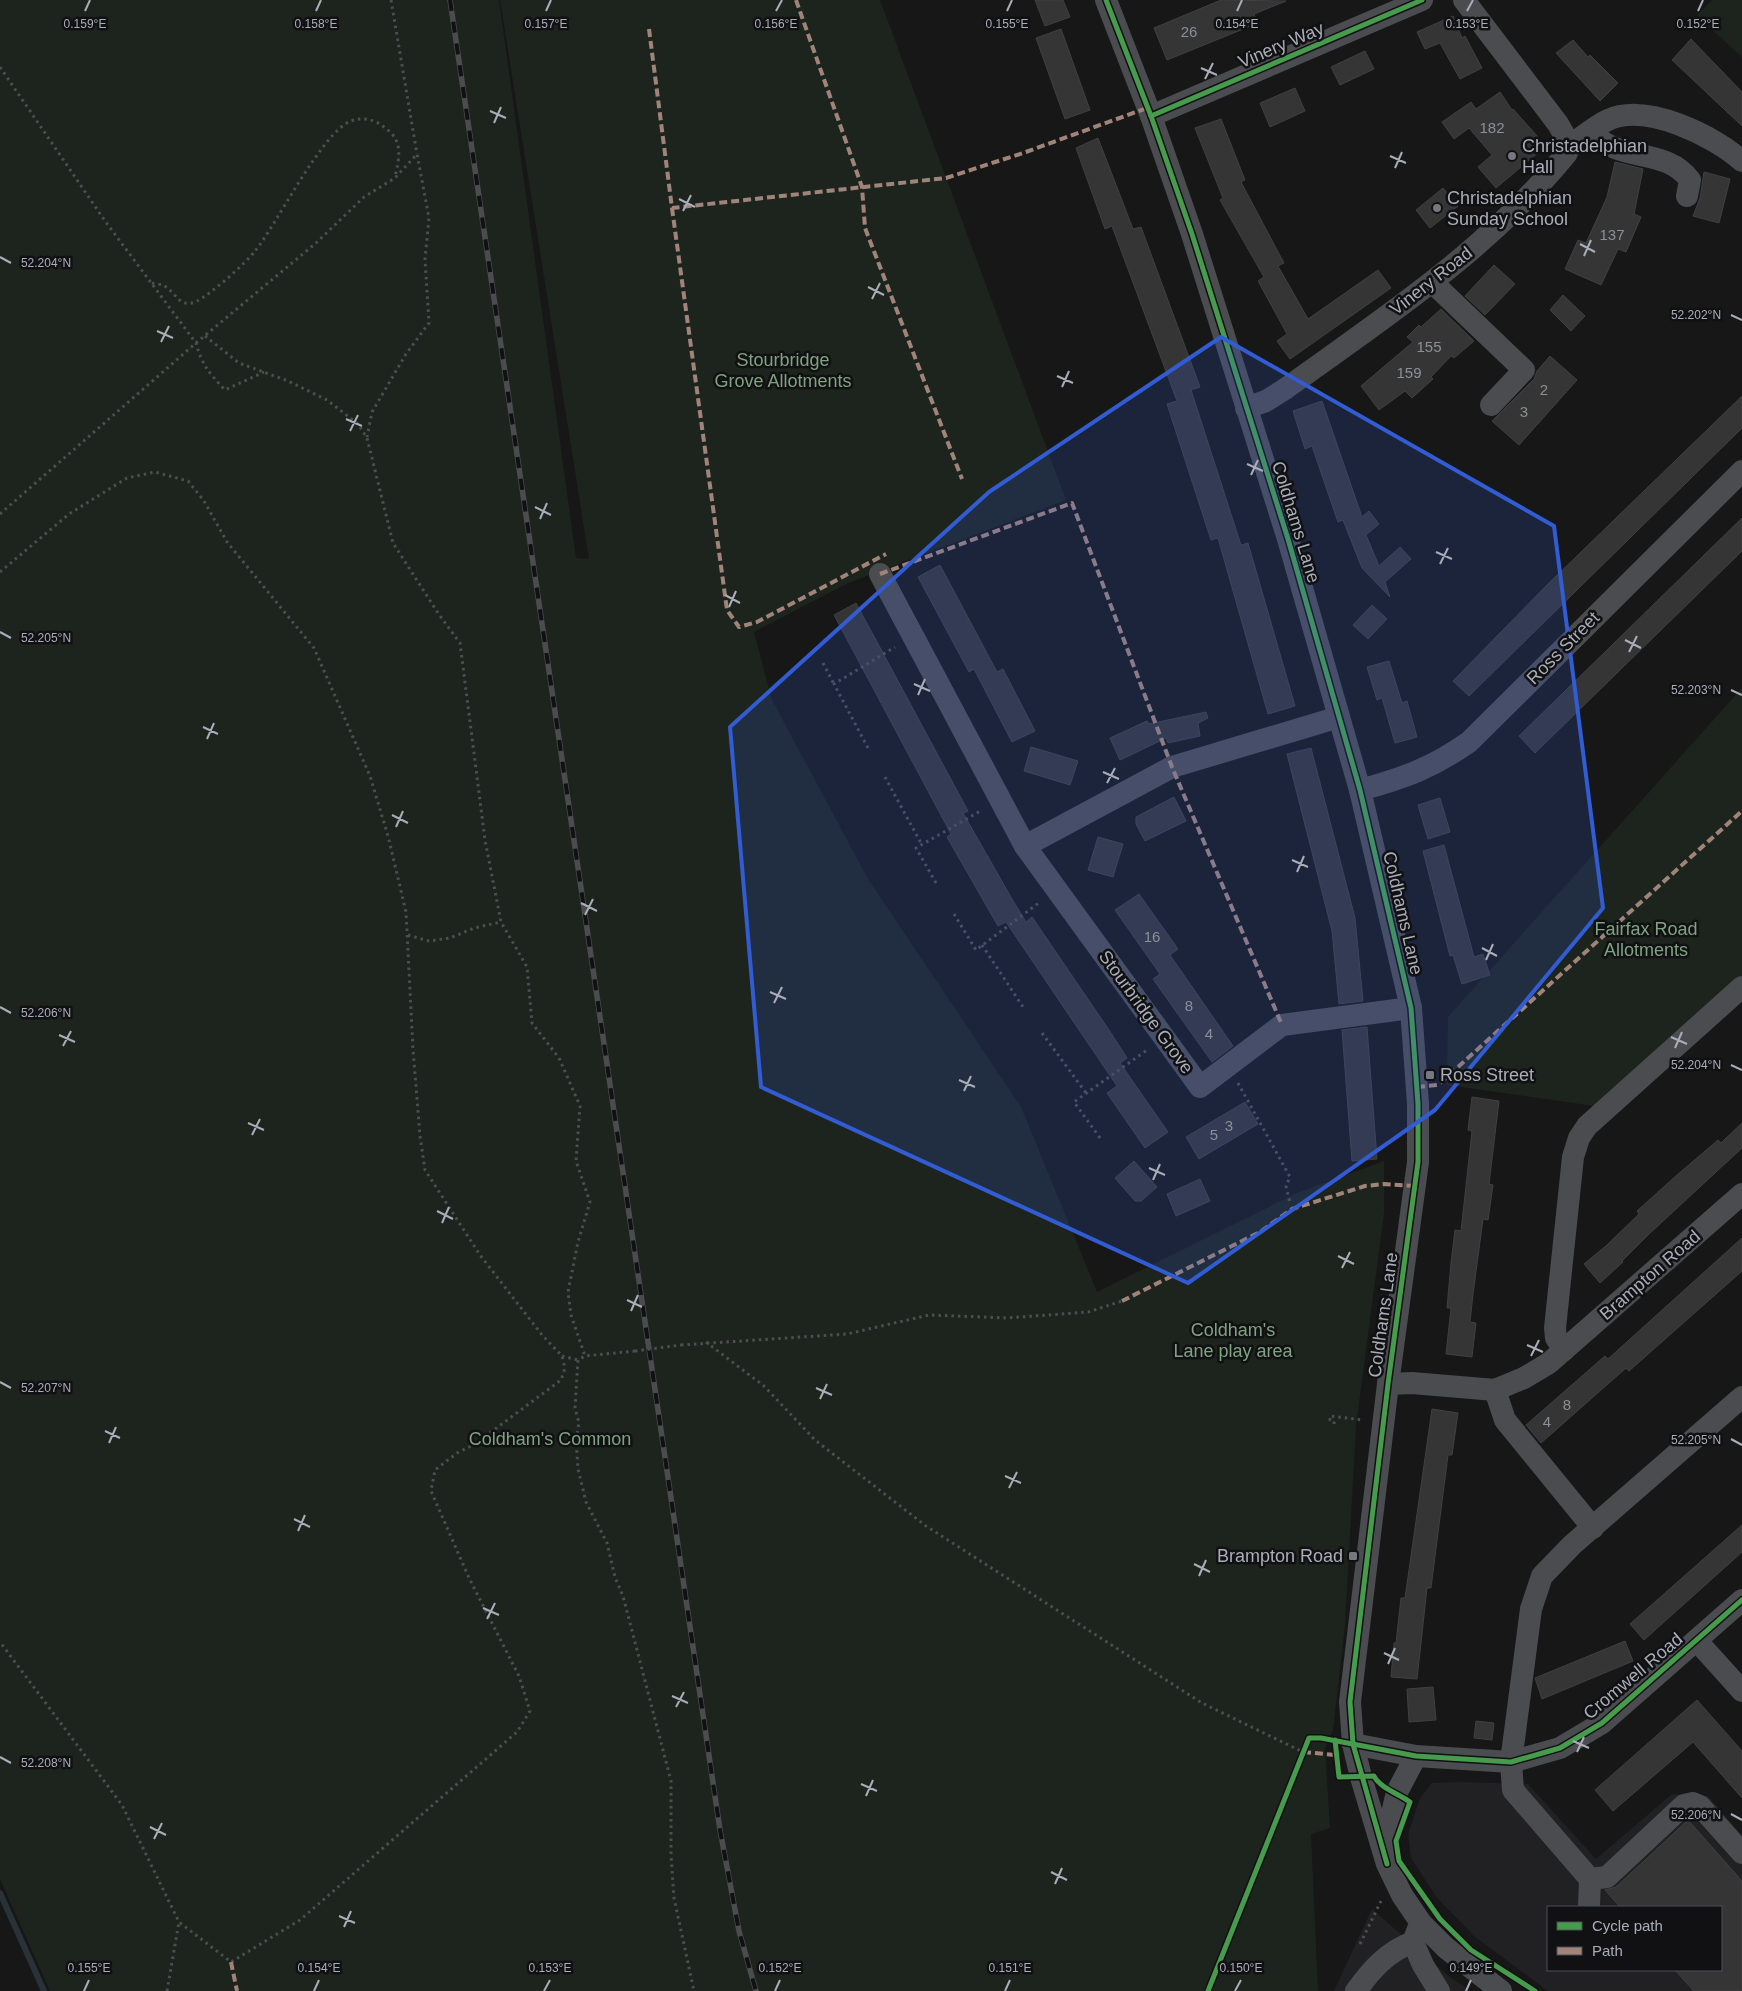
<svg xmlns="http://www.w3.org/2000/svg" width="1742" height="1991" font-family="Arial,sans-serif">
  <rect width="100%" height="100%" fill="#171717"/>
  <g fill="#212123" fill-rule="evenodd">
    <path d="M1461 1782 1528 1784 1596 1859 1672 1794 1708 1796 1742 1835V1991H1548L1474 1936 1437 1898 1411 1858 1408 1834 1420 1798 1432 1783ZM1548 1907H1721V1970H1548Z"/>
    <path d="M1372 1909 1446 1974 1470 1991H1334Z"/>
  </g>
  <g fill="#1d241e">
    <path d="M0 0H499L576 558 589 559 500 0H880L1066 500 846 584 754 632 772 700 868 879 1021 1107 1097 1292 1297 1193 1384 1161V1213L1356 1426 1345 1625 1333 1730 1325 1748 1330 1828 1311 1834 1318 1991H50L0 1879Z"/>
    <path d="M1712 0H1742V57L1697 16Z"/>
    <path d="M1742 688V981L1601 1107 1447 1085 1448 1017Z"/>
  </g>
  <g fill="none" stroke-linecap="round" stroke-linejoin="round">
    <path stroke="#2a3239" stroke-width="6" d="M0 1893 44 1991"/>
  </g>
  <g fill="#353536" stroke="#3f4043">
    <path d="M1035 0H1063L1070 17 1045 26Z"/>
    <path d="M1221 0 1286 1 1254 14 1258 23 1167 60 1154 28Z"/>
    <path d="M1453 16 1462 38 1465 36 1482 68 1460 79 1440 43 1425 49 1417 32Z"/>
    <path d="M1061 29 1090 110 1065 119 1036 38Z"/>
    <path d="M1691 39 1742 92V126L1672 60Z"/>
    <path d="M1573 40 1588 57 1590 55 1618 83 1600 101 1556 53Z"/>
    <path d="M1365 51 1374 69 1340 85 1331 67Z"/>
    <path d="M1295 88 1305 111 1270 127 1260 103Z"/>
    <path d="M1500 92 1512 110 1513 109 1546 146 1496 188 1478 167 1492 155 1469 128 1454 139 1442 122 1471 102 1476 109Z"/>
    <path d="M1221 119 1245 180 1241 182 1284 263 1278 266 1308 319 1378 270 1391 288 1290 359 1277 341 1287 334 1258 281 1264 277 1220 200 1223 198 1195 128Z"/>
    <path d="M1098 138 1133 229 1141 227 1200 387 1191 390 1241 545 1248 543 1295 706 1268 714 1218 538 1211 540 1167 404 1177 401 1112 226 1105 229 1076 148Z"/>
    <path d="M1615 162 1643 169 1634 214 1641 217 1626 252 1618 249 1601 285 1565 269 1578 240 1586 243 1607 197Z"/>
    <path d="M1704 172 1730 179 1719 223 1693 216 1700 198Z"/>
    <path d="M1443 188 1458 206 1430 228 1416 210Z"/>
    <path d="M1494 265 1515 284 1485 315 1465 296Z"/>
    <path d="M1563 295 1585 316 1571 331 1550 310Z"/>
    <path d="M1441 309 1474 341 1454 358 1451 356 1431 377 1433 379 1412 398 1405 391 1379 410 1361 386 1413 342 1407 337 1419 325 1421 327Z"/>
    <path d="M1550 356 1577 380 1519 445 1492 421 1534 379 1537 371Z"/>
    <path d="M1742 396V428L1469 696 1453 681 1548 584Z"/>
    <path d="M1322 401 1362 517 1369 511 1379 524 1366 535 1379 566 1400 547 1411 559 1385 582 1390 597 1362 568 1343 520 1338 522 1312 446 1305 449 1293 411Z"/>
    <path d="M1742 518V551L1535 753 1519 736Z"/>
    <path d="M940 565 997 672 1003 669 1035 731 1012 742 974 669 969 672 918 577Z"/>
    <path d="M856 603 968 811 963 813 1012 899 1026 922 1032 917 1109 1030 1127 1058 1120 1063 1168 1132 1145 1148 1107 1093 1117 1086 1006 922 998 926 947 837 951 834 834 615Z"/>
    <path d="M1372 605 1387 619 1368 639 1353 625Z"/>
    <path d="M1389 661 1402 703 1407 701 1417 737 1395 743 1382 698 1377 700 1367 667Z"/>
    <path d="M1206 712 1208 718 1198 723 1200 736 1168 743 1166 738 1120 760 1110 738 1147 721 1149 724Z"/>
    <path d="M1031 747 1078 761 1070 785 1024 771Z"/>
    <path d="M1311 748 1355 918 1363 1001 1339 1004 1332 931 1287 754Z"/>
    <path d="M1174 797 1186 821 1145 841 1136 824V817Z"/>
    <path d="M1440 798 1450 832 1428 839 1418 805Z"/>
    <path d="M1098 837 1123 844 1113 877 1088 870Z"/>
    <path d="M1444 845 1474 957 1483 954 1490 975 1462 984 1453 955 1450 956 1423 851Z"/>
    <path d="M1139 894 1178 949 1170 955 1233 1046 1212 1062 1153 979 1160 974 1115 910Z"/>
    <path d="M1367 1027 1377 1159 1352 1161 1342 1030Z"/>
    <path d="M1472 1097 1499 1101 1489 1184 1493 1185 1488 1220 1483 1219 1473 1294 1470 1322 1476 1323 1472 1357 1446 1354 1451 1308H1447L1451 1263 1455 1230 1461 1231 1472 1131 1468 1130Z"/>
    <path d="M1245 1102 1258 1124 1199 1159 1186 1137Z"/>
    <path d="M1742 1123V1148L1648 1235 1622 1261 1623 1262 1600 1283 1584 1264 1607 1245 1639 1214 1637 1211 1677 1175 1718 1140 1721 1143Z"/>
    <path d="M1134 1161 1157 1187 1141 1201H1135L1115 1178Z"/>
    <path d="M1200 1179 1210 1201 1176 1216 1167 1194Z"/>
    <path d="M1742 1238V1271L1629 1371 1626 1368 1541 1443 1526 1425 1605 1356 1608 1359Z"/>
    <path d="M1432 1409 1458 1413 1452 1455H1448L1431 1588H1427L1417 1679 1391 1677 1394 1643H1396L1401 1598H1405Z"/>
    <path d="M1742 1525V1552L1644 1640 1630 1624Z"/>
    <path d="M1625 1641 1633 1661 1542 1699 1535 1678Z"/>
    <path d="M1433 1687 1436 1720 1409 1722 1407 1689Z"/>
    <path d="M1697 1700 1742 1751V1798L1693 1742 1613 1811 1595 1790Z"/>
    <path d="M1476 1721 1494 1723 1492 1740 1474 1738Z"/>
    <path d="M1688 1820 1742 1881V1991H1694L1675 1970H1721V1907H1620L1605 1890 1616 1887Z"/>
  </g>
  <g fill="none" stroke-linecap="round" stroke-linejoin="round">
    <g stroke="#4d4e52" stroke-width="3" stroke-dasharray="2.5 4" stroke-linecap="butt">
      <path d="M391 0 417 154"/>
      <path d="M0 67 105 221 196 343C202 365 209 373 225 390L264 372"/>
      <path d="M152 283C155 284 160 284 163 285 176 292 180 310 197 301 211 294 246 263 255 251 277 224 322 132 351 121 368 115 381 123 392 134 403 146 398 163 395 177"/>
      <path d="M205 336 239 363 288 381 327 400 358 424 367 438 393 543 438 613 460 643 485 840 501 922 527 967 532 1023 559 1058 580 1106 576 1161 590 1202 578 1242 568 1292 571 1315 585 1356"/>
      <path d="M0 514 196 343 316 243 364 197 395 178 417 154 429 218 425 259 429 323 406 354 372 412 367 437"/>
      <path d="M0 572 69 514 127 478 155 472 188 481 204 501 227 542 314 648 370 776 388 836 406 912 413 1049 420 1136 425 1170 480 1255 542 1335 562 1356 565 1368 561 1380 475 1444 457 1453 435 1470 431 1491 469 1578 519 1676 530 1711 517 1732 300 1920 231 1962 179 1922 122 1805 0 1642"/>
      <path d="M823 663 834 684"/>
      <path d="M868 748 834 684 895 647"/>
      <path d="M885 777 922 845"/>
      <path d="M936 883 916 848 982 810"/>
      <path d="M954 914 976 950 1040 902"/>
      <path d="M408 935 429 941 450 938 474 928 501 922"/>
      <path d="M982 945 1023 1007"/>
      <path d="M1042 1033 1086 1093"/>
      <path d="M1238 1083 1290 1177 1286 1186 1290 1203"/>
      <path d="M1100 1138 1074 1102 1147 1050"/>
      <path d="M706 1342 764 1386 815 1440 926 1526 1202 1703 1303 1752"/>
      <path d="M681 1345 847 1334 929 1315 1007 1318 1088 1312 1122 1301"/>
      <path d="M635 1351 585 1356 578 1360 575 1408 579 1423 576 1439 578 1469 586 1502 607 1543 615 1577 623 1596 671 1781V1855L674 1898 694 1991"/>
      <path d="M562 1356 578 1360"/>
      <path d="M1334 1424V1421L1330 1420V1416L1363 1420"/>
      <path d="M1360 1944 1381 1901"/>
      <path d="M167 1991 179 1922"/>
    </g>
    <g stroke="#4b4c50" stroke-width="22">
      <path d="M1106 0 1151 116 1192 234 1288 539 1360 790 1411 1008 1418 1104V1162L1388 1384 1350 1702 1353 1744 1361 1777 1387 1864 1402 1895 1421 1923 1446 1948 1501 1991"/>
      <path d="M1151 116 1422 0"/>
      <path d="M1591 131C1618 164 1665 146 1690 180L1687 196"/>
      <path d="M1570 145C1583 137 1595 126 1608 120 1646 102 1714 136 1742 161"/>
      <path d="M1433 283 1524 370 1491 405"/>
      <path d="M1246 408 1266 401 1285 389C1384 318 1489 249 1567 153L1570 145 1558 124 1464 0"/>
      <path d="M880 574 1025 846 1200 1087 1282 1025 1411 1008"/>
      <path d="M1360 790C1404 778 1432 768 1469 742L1742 471"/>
      <path d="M1025 846 1172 767 1339 717"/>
      <path d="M1564 1350 1556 1338 1555 1328 1573 1157 1579 1138 1587 1126 1742 987"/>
      <path d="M1388 1384 1412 1383 1495 1390 1524 1378 1549 1363 1742 1194"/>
      <path d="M1495 1390 1505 1420 1593 1528"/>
      <path d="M1697 1641 1742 1691"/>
      <path d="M1353 1744 1416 1756 1511 1762 1560 1748 1602 1723 1742 1600"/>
      <path d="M1384 1848 1397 1792 1416 1756"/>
      <path d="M1590 1879 1607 1877 1684 1805 1693 1803 1700 1806 1742 1853"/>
      <path d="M1589 1906 1590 1879 1513 1790 1511 1762 1531 1609 1542 1576 1572 1545 1742 1397"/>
      <path d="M1418 1929 1413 1942 1423 1965 1439 1991"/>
      <path d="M1356 1991C1372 1969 1387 1952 1413 1942"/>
    </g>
    <g stroke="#4b4c4f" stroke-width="5.5">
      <path id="rail" d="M450 0 720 1830 739 1931 756 1991"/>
    </g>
    <use href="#rail" stroke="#111113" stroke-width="4" stroke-dasharray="11" stroke-linecap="butt"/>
    <path stroke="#4d4e52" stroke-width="3" stroke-dasharray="2.5 4" stroke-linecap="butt" d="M635 1351 681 1345"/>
    <g stroke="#a18479" stroke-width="4" stroke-dasharray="8 4" stroke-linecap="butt">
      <path d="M796 0 862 187 865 228 962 479"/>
      <path d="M649 29 672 208 946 178 1023 153 1147 108"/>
      <path d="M672 208 727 610 739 627 757 622 886 554"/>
      <path d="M880 574 1072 503 1172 767 1282 1025"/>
      <path d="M1417 1087 1438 1085 1742 811"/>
      <path d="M1122 1301 1260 1232 1292 1209 1365 1186 1384 1184 1415 1186"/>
      <path d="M1303 1752 1336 1755"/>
      <path d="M231 1962 237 1991"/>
    </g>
    <g stroke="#111113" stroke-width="8">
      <g id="cycleway">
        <path d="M1106 0 1151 116 1192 234 1288 539 1360 790 1411 1008 1418 1104V1162L1388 1384 1350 1702 1353 1744 1387 1864"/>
        <path d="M1151 116 1422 0"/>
        <path d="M1335 1740 1339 1777 1374 1776C1380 1788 1399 1794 1410 1802L1396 1841 1399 1861 1440 1919 1471 1950 1535 1991"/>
        <path d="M1208 1991 1309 1738H1321L1416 1756 1511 1762 1560 1748 1602 1723 1742 1600"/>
      </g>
    </g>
    <use href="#cycleway" stroke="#469c4c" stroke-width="5"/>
  </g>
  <path fill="#325cd3" fill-opacity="0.2" stroke="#325cd3" stroke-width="4" stroke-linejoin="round" d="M1221 337 1554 526 1603 908 1435 1110 1188 1283 761 1087 730 727 989 492Z"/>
  <path fill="none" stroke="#a8adb8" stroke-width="2" d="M85 11 90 0M316 11 321 0M546 11 551 0M776 11 782 0M1007 11 1012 0M1237 11 1242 0M1467 11 1473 0M1698 11 1703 0M1201 68 1217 75M1205 79 1213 63M490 111 506 118M494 123 501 107M1390 156 1406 163M1395 168 1402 152M679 199 695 207M683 211 691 195M1580 244 1595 252M1584 256 1591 240M0 257 11 263M868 287 884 295M872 299 880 283M1731 315 1742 320M157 331 173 338M161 342 169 326M1057 376 1073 383M1062 387 1069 371M346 419 362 426M350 431 358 415M1247 464 1263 471M1251 475 1258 460M535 507 551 515M540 519 547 503M1436 552 1452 559M1440 564 1448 548M725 595 740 603M729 607 736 591M0 632 11 638M1625 640 1641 648M1629 652 1637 636M914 684 930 691M1731 690 1742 695M918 695 925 679M203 727 218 734M207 739 214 723M1103 772 1119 779M1107 783 1115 768M392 815 408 823M396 827 403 811M1292 860 1308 867M1297 872 1304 856M581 903 597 911M585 915 593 899M1482 948 1497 956M1486 960 1493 944M770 992 786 999M774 1003 782 987M0 1007 11 1013M59 1035 75 1042M1671 1037 1687 1044M63 1046 71 1031M1675 1048 1682 1032M1731 1065 1742 1070M959 1080 975 1087M964 1091 971 1076M248 1123 264 1130M252 1135 260 1119M1149 1168 1165 1175M1153 1180 1160 1164M437 1211 453 1219M442 1223 449 1207M1338 1256 1354 1264M1342 1268 1350 1252M627 1300 642 1307M631 1311 638 1295M1527 1345 1543 1352M1531 1356 1539 1340M0 1382 11 1388M816 1388 832 1395M820 1399 827 1384M105 1431 120 1438M1731 1439 1742 1445M109 1443 116 1427M1005 1476 1021 1483M1009 1488 1017 1472M294 1519 310 1527M298 1531 305 1515M1194 1564 1210 1572M1199 1576 1206 1560M483 1608 499 1615M487 1619 495 1603M1384 1653 1399 1660M1388 1664 1395 1648M672 1696 688 1703M676 1707 684 1692M1573 1741 1589 1748M1577 1752 1584 1737M0 1757 11 1763M861 1784 877 1791M866 1796 873 1780M1731 1814 1742 1820M150 1827 166 1835M154 1839 162 1823M1051 1872 1067 1880M1055 1884 1062 1868M339 1916 355 1923M344 1927 351 1911M84 1991 89 1980M314 1991 319 1980M544 1991 550 1980M775 1991 780 1980M1005 1991 1010 1980M1235 1991 1241 1980M1466 1991 1471 1980"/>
  <g fill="#757880" stroke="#111113" stroke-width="2">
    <circle cx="1512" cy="156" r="5"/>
    <circle cx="1437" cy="208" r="5"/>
    <rect x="1425" y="1070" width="10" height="10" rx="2.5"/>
    <rect x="1348" y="1551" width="10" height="10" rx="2.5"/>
  </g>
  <g text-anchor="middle" stroke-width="5" stroke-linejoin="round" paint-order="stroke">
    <g font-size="15" fill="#8b8f98">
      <text x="1189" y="37">26</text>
      <text x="1492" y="133">182</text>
      <text x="1612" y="240">137</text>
      <text x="1429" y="352">155</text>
      <text x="1409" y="378">159</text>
      <text x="1544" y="395">2</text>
      <text x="1524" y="417">3</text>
      <text x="1152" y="942">16</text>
      <text x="1189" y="1011">8</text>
      <text x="1209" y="1039">4</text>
      <text x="1229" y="1131">3</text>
      <text x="1214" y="1140">5</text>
      <text x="1567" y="1410">8</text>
      <text x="1547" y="1427">4</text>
    </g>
    <g font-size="18" fill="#a8adb8" stroke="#111113">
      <text transform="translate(1281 45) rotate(-23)" y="6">Vinery Way</text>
      <text transform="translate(1431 281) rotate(-38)" y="6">Vinery Road</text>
      <text transform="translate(1296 522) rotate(73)" y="6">Coldhams Lane</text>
      <text transform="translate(1563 648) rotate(-45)" y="6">Ross Street</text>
      <text transform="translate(1403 913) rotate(77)" y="6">Coldhams Lane</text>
      <text transform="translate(1146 1012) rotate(54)" y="6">Stourbridge Grove</text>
      <text transform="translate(1650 1275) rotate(-41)" y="6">Brampton Road</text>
      <text transform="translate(1383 1315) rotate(-82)" y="6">Coldhams Lane</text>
      <text transform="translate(1633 1676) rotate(-40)" y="6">Cromwell Road</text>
    </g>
    <g font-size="18" fill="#a8adb8" stroke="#111113" text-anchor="start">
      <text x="1522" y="152">Christadelphian<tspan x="1522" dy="21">Hall</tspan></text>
      <text x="1447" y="204">Christadelphian<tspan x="1447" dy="21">Sunday School</tspan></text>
      <text x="1440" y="1081">Ross Street</text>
      <text x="1343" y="1562" text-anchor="end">Brampton Road</text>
    </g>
    <g font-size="18" fill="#7fa381" stroke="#111113">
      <text x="783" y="366">Stourbridge<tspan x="783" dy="21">Grove Allotments</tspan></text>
      <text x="1646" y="935">Fairfax Road<tspan x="1646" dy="21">Allotments</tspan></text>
      <text x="1233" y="1336">Coldham's<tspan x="1233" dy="21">Lane play area</tspan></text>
      <text x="550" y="1445">Coldham's Common</text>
    </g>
  </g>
  <g font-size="12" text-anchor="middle" fill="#a8adb8" stroke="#111113" stroke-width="5" stroke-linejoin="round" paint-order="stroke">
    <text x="85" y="28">0.159°E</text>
    <text x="316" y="28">0.158°E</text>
    <text x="546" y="28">0.157°E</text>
    <text x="776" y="28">0.156°E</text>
    <text x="1007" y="28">0.155°E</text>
    <text x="1467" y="28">0.153°E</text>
    <text x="1698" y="28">0.152°E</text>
    <text x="1237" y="28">0.154°E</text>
    <text x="46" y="267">52.204°N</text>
    <text x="1696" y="319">52.202°N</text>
    <text x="46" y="642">52.205°N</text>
    <text x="1696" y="694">52.203°N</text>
    <text x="46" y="1017">52.206°N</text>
    <text x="1696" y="1069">52.204°N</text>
    <text x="46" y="1392">52.207°N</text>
    <text x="1696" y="1444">52.205°N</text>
    <text x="46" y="1767">52.208°N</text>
    <text x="1696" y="1819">52.206°N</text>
    <text x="89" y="1972">0.155°E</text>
    <text x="319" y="1972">0.154°E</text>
    <text x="550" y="1972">0.153°E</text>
    <text x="780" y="1972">0.152°E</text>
    <text x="1010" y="1972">0.151°E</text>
    <text x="1241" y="1972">0.150°E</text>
    <text x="1471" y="1972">0.149°E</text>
  </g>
  <rect x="1547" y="1906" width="175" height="65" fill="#111113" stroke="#4d4f55"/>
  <rect x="1557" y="1922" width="25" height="8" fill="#469c4c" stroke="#4d4f55"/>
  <text x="1592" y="1931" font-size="15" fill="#a8adb8">Cycle path</text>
  <rect x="1557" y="1947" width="25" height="8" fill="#a18479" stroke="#4d4f55"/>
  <text x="1592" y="1956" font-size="15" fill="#a8adb8">Path</text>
</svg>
